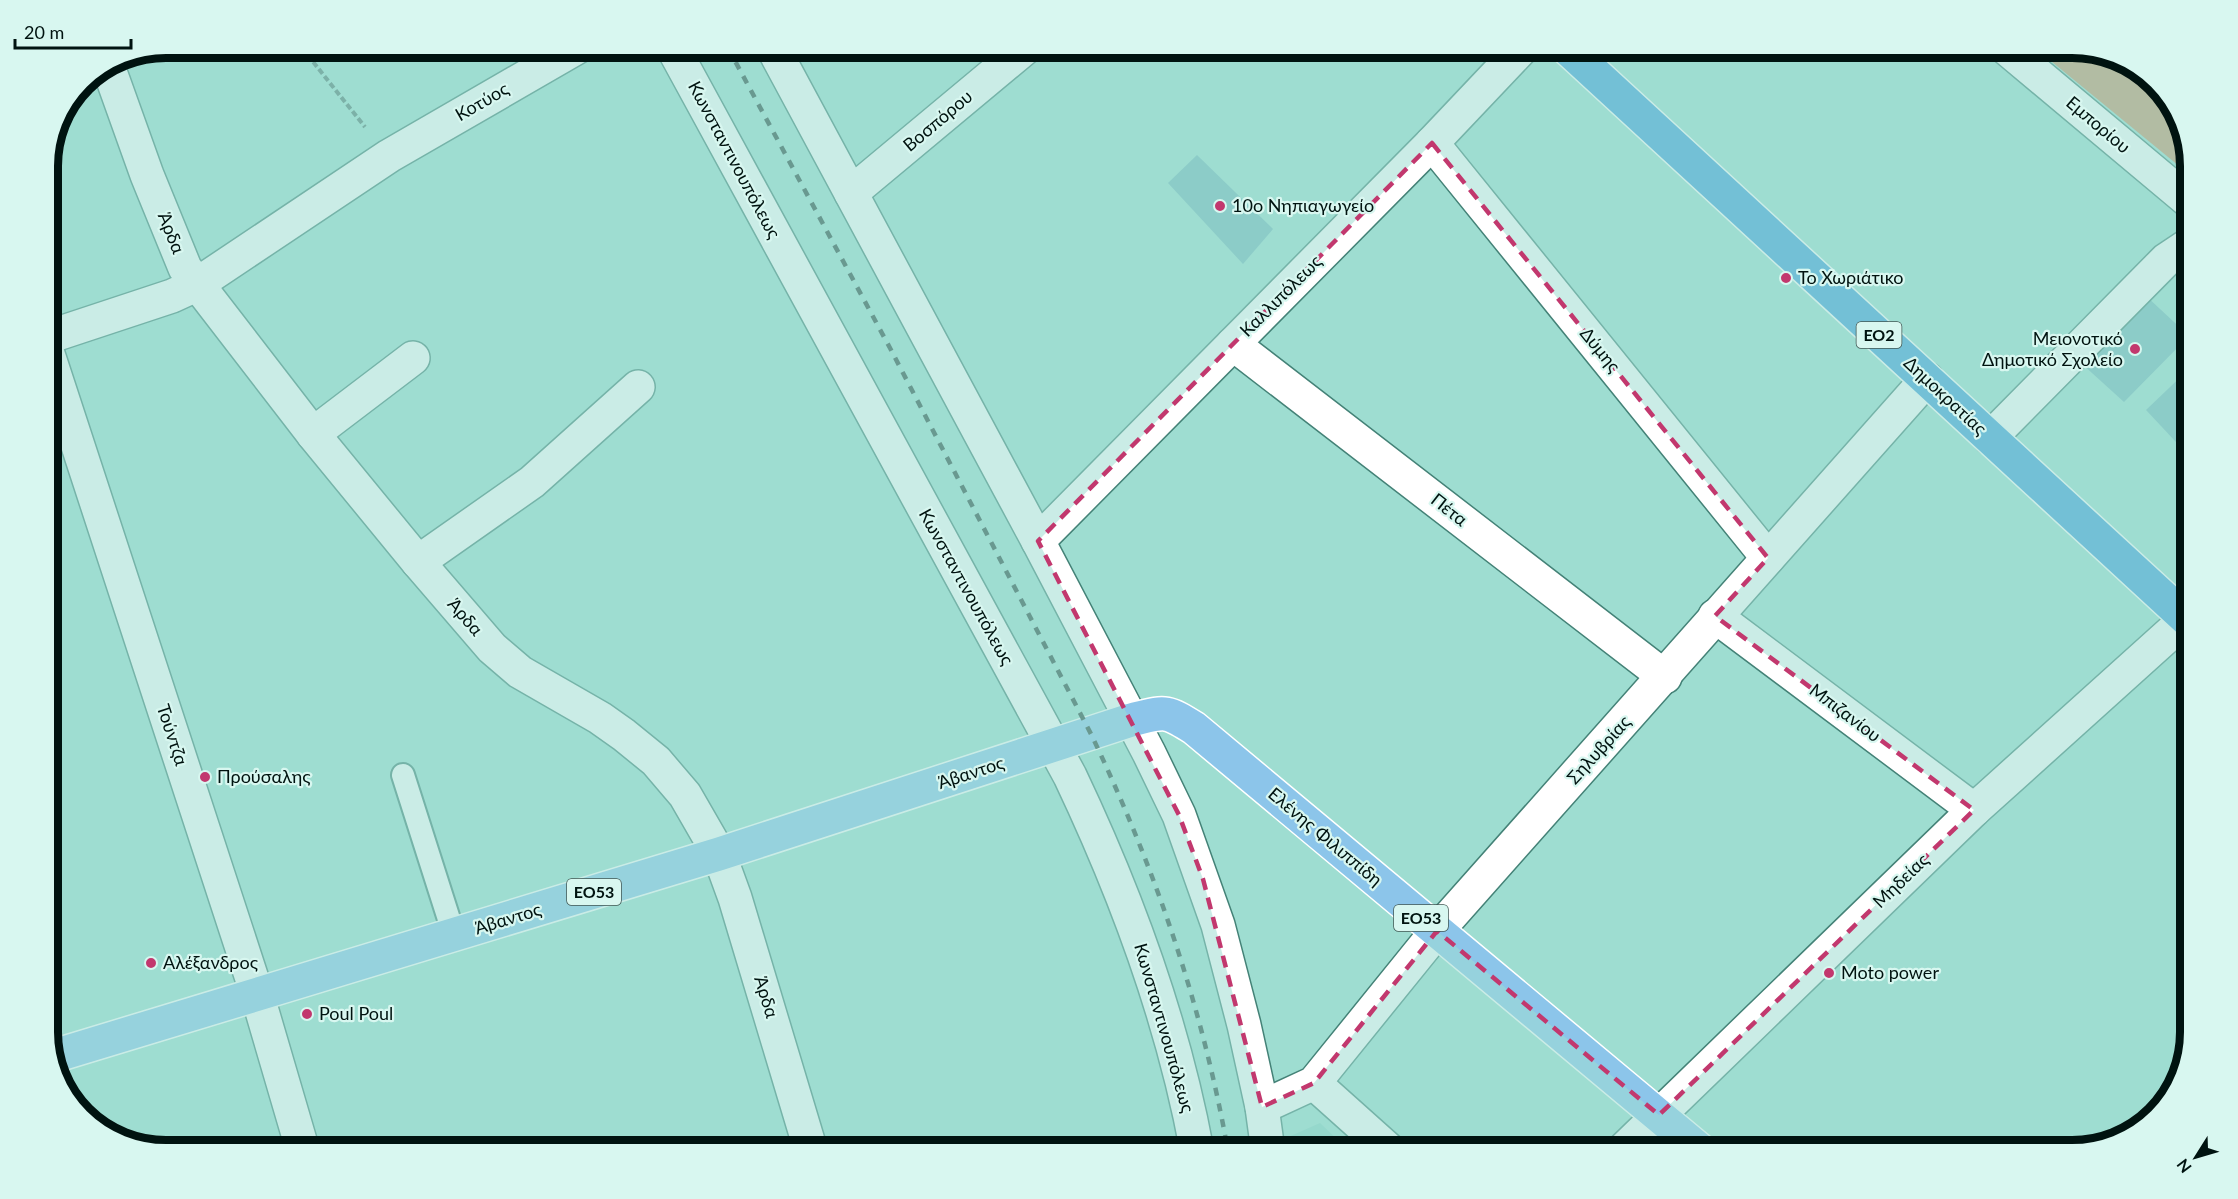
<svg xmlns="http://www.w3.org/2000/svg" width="2238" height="1199" font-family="Lato,sans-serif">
  <rect width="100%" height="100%" fill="#9eddd1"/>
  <path fill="#89d3c5" d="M1320 1123 1349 1151H1276L1275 1143Z"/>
  <path fill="#c9966c" d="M2035 48H2071L2124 60 2170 101 2190 159V175Z"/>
  <g fill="#76b8bc">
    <path d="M1197 155 1273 229 1243 264 1168 183Z"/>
    <path d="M2145 295 2189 336 2124 402 2081 363Z"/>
    <path d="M2190 368V457L2146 410Z"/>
  </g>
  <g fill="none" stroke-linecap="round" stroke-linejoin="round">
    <g stroke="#448277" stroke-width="26">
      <path id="lane" d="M403 775 454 935"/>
    </g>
    <g stroke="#448277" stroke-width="36">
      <g id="street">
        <path d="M673 48 1070 776C1127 896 1173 1021 1197 1151"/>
        <path d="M2006 48 2190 202"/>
        <path d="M108 66 147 175 185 268 313 434 418 562 492 648 520 672 600 718 624 735 656 761 685 795 719 854 735 898 811 1151"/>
        <path d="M1432 143 1768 558"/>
        <path d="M851 193 1025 48"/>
        <path d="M48 337 172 296 196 285 389 156 576 48"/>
        <path d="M1233 344 1665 677"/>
        <path d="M313 434 413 358"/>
        <path d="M1990 438 2166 260 2190 244"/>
        <path d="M418 562 532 482 638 387"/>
        <path d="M1715 616 1974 810"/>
        <path d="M1314 1083 1390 1151"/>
        <path d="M1262 1107 1314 1083 1437 931 1927 379"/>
        <path d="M1622 1151 1974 810 2186 619"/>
      </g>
    </g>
    <g stroke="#448277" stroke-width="36">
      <g id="secondary">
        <path d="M773 48 1038 541 1149 753 1179 815 1218 925 1244 1025 1262 1107 1268 1151"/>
        <path d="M48 354 257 994 303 1151"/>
        <path d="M1038 541 1432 143 1522 48"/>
      </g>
    </g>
    <g stroke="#fff" stroke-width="36">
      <path id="primary" d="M54 1056 719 854 1131 720C1165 712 1164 709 1194 728L1701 1151"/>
    </g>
    <g stroke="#fff" stroke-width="36">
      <path id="highway" d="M1567 48 2190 622"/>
    </g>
    <path stroke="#537d75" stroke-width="4" stroke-dasharray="6 3" stroke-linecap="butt" d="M302 48 365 127"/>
    <use href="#lane" stroke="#fff" stroke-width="22"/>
    <use href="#street" stroke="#fff" stroke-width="33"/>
    <use href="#secondary" stroke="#fff" stroke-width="33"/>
    <use href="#primary" stroke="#8cc5ea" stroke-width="33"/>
    <use href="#highway" stroke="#3f9edc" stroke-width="33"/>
    <path stroke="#294742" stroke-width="4.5" stroke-dasharray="8 8" stroke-linecap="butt" d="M728 48 890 348 1091 734C1155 868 1202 1005 1228 1151"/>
  </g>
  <path d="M0 0H2238V1199H0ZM1432 143 1768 558 1715 616 1974 810 1659 1115 1437 931 1314 1083 1262 1107 1203 879 1179 815 1038 541Z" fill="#9eddd1" fill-opacity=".55" fill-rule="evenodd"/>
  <path fill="none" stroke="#c2386e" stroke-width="4.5" stroke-dasharray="12 8" stroke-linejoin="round" d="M1432 143 1768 558 1715 616 1974 810 1659 1115 1437 931 1314 1083 1262 1107 1203 879 1179 815 1038 541Z"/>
  <g fill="#c2386e" stroke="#d8f7f0" stroke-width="2">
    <circle cx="1220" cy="206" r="6"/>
    <circle cx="1786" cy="278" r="6"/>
    <circle cx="2135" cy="349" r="6"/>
    <circle cx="205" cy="777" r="6"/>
    <circle cx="151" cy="963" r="6"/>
    <circle cx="1829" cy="973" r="6"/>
    <circle cx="307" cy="1014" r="6"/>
  </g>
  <g text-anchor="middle" stroke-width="4.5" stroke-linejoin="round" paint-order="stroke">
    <g fill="#d8f7f0" stroke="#415753" stroke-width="1.5">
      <rect x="1856.5" y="322" width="45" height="26" rx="4.5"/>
      <rect x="567" y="879" width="54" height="26" rx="4.5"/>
      <rect x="1394" y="905" width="54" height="26" rx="4.5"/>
    </g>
    <g font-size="16" font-weight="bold" fill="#001310">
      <text x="1879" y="341">ΕΟ2</text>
      <text x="594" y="898">ΕΟ53</text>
      <text x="1421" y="924">ΕΟ53</text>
    </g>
    <g font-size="18" fill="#001310" stroke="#d8f7f0">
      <text transform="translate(482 102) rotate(-30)" y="6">Κοτύος</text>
      <text transform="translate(938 121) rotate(-40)" y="6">Βοσπόρου</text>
      <text transform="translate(2098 125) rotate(40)" y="6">Εμπορίου</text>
      <text transform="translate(734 160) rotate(62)" y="6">Κωνσταντινουπόλεως</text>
      <text transform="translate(171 233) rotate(68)" y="6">Άρδα</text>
      <text transform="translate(1281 296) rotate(-45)" y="6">Καλλιπόλεως</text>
      <text transform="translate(1600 350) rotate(51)" y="6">Δύμης</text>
      <text transform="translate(1945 396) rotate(43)" y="6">Δημοκρατίας</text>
      <text transform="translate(1449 510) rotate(38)" y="6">Πέτα</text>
      <text transform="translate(966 587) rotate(61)" y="6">Κωνσταντινουπόλεως</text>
      <text transform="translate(465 617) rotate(49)" y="6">Άρδα</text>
      <text transform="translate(1845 713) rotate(37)" y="6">Μπιζανίου</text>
      <text transform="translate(172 735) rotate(72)" y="6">Τούντζα</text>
      <text transform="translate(1599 750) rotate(-48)" y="6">Σηλυβρίας</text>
      <text transform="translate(971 773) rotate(-18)" y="6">Άβαντος</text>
      <text transform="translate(1325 837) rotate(40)" y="6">Ελένης Φιλιππίδη</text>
      <text transform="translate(1901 881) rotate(-44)" y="6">Μηδείας</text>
      <text transform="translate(508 919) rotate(-17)" y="6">Άβαντος</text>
      <text transform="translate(766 997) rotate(73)" y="6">Άρδα</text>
      <text transform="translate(1164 1028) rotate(74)" y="6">Κωνσταντινουπόλεως</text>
    </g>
    <g font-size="18" fill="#001310" stroke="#d8f7f0" text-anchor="start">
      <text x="1232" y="212">10ο Νηπιαγωγείο</text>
      <text x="1798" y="284">Το Χωριάτικο</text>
      <text x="2123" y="345" text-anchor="end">Μειονοτικό<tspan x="2123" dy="21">Δημοτικό Σχολείο</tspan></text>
      <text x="217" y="783">Προύσαλης</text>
      <text x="163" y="969">Αλέξανδρος</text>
      <text x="1841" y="979">Moto power</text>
      <text x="319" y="1020">Poul Poul</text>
    </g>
  </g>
  <path d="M0 0H2238V1199H0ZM166 58H2072A108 108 0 0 1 2180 166V1032A108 108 0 0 1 2072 1140H166A108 108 0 0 1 58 1032V166A108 108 0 0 1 166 58Z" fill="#d8f7f0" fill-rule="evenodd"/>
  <path fill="none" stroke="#001310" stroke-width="8" d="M166 58H2072A108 108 0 0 1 2180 166V1032A108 108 0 0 1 2072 1140H166A108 108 0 0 1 58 1032V166A108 108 0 0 1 166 58Z"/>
  <g transform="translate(2196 1157) rotate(233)" stroke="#d8f7f0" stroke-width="4.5" paint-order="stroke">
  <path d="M0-4.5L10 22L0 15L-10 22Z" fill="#001310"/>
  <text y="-9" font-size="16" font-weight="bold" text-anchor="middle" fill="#001310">N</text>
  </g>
  <path d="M15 39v9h116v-9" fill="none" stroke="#001310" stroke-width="3"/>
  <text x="24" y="39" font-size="18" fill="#001310" stroke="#d8f7f0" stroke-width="4.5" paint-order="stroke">20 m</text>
</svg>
